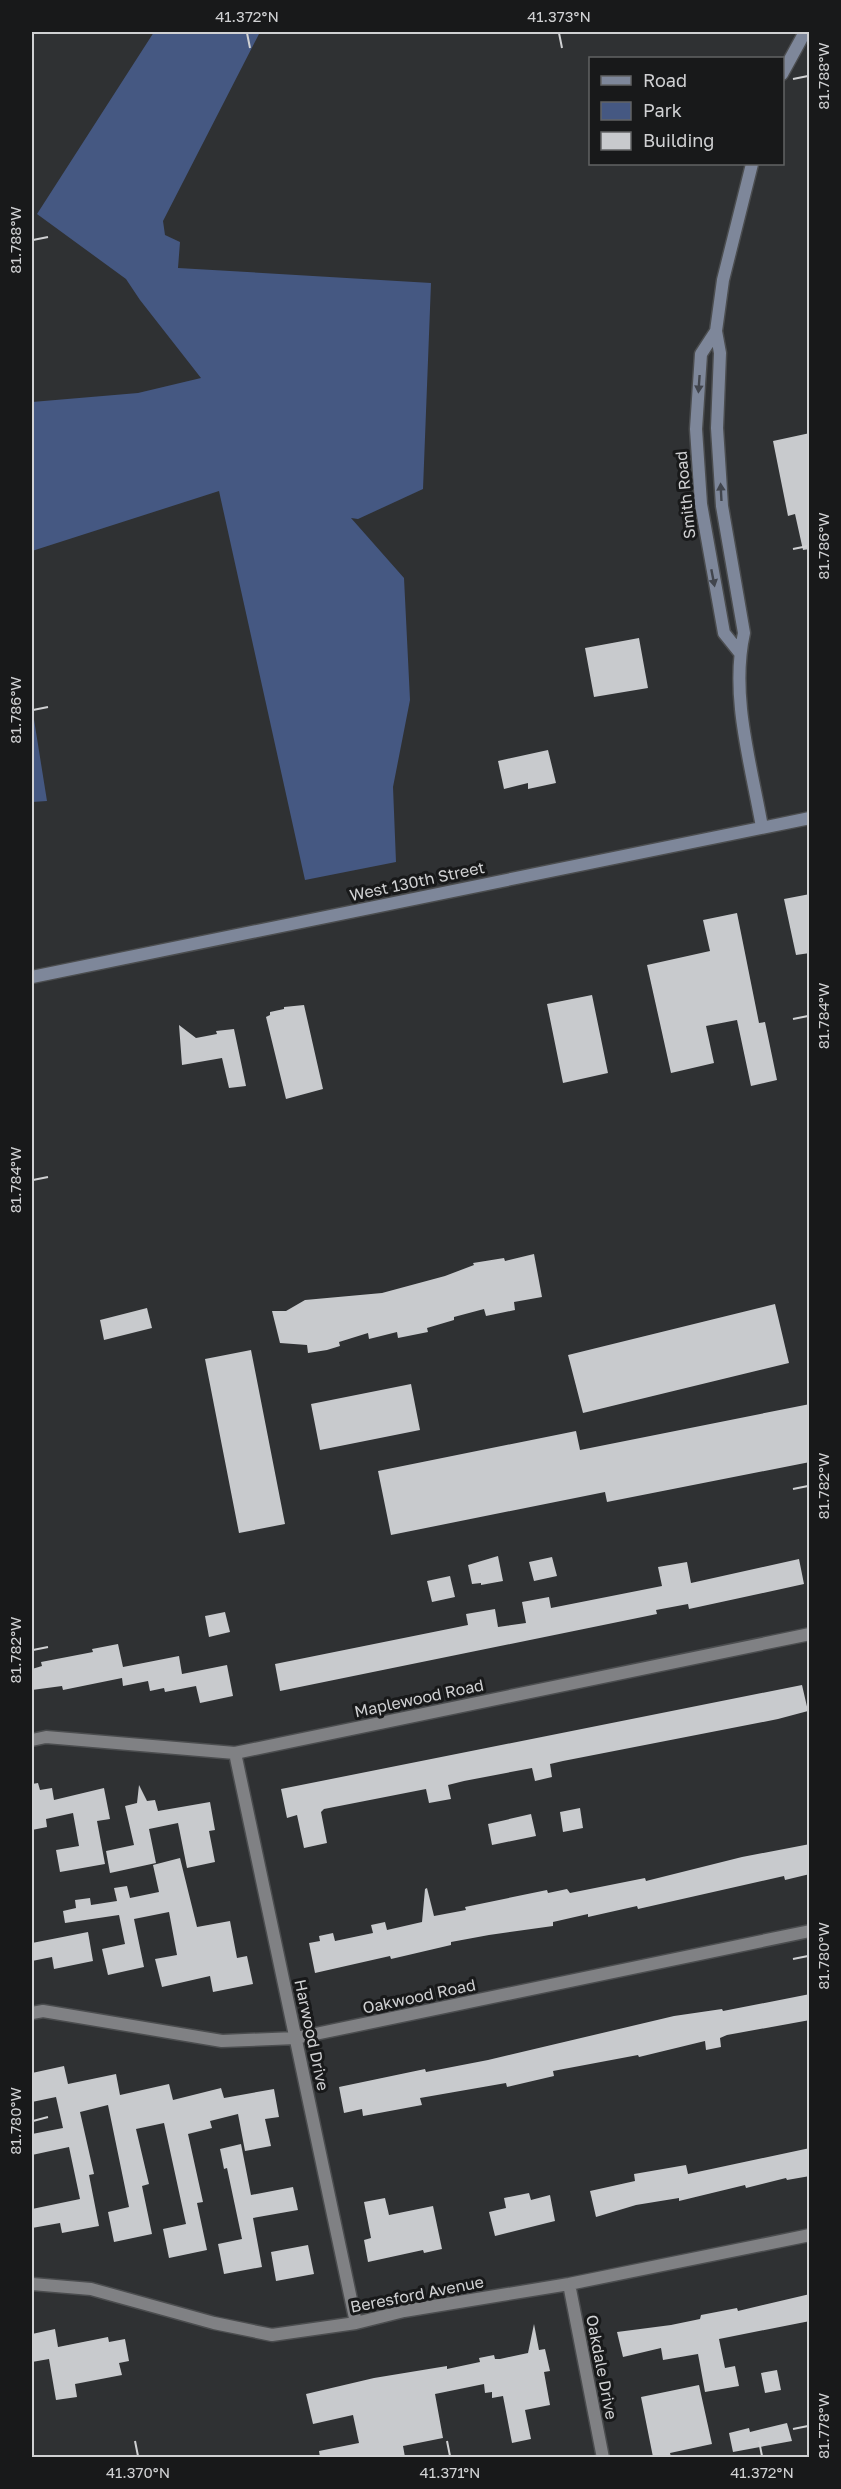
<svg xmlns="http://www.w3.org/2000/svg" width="841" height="2489" font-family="'Golos Text',sans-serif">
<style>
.green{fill:#455882}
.building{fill:#c8cacd}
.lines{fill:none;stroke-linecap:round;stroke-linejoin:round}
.street-casing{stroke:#4b4d4f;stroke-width:15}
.secondary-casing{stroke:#4b4d4f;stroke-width:15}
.street{stroke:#808184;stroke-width:12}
.secondary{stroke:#7e879a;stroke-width:12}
.oneway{fill:#41454d}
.ticks{fill:none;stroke:#d0d1d3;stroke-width:2}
.labels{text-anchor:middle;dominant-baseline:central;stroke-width:6;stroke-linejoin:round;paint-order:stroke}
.street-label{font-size:16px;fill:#d0d1d3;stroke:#18191a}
.neatline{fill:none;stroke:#d0d1d3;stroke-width:2}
.ticks-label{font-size:15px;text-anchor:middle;fill:#d0d1d3}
</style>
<rect width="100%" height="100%" fill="#2f3133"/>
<path class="green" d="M154,32H260L163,221L165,235L180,242L178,268L431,283L423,489L358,519L351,518L404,578L410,700L393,787L396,862L305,880L219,491L32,551V402L138,393L201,378L140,300L126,279L37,214Z
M32,707L47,801L32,802Z"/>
<path class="building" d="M810,433V549L803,550L795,514L788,516L773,441Z
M639,638L648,688L594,697L585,648Z
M548,750L556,783L528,789V783L504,789L498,761Z
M810,894V953L796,955L784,899Z
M737,913L759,1023L765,1022L777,1080L751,1086L737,1020L706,1026L714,1063L671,1073L647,965L710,951L703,920Z
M592,995L608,1073L563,1083L547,1004Z
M304,1005L323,1089L286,1099L266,1017L270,1015V1012L284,1009V1007Z
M179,1025L196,1038L217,1034L216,1031L234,1029L246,1086L229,1088L222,1058L182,1065Z
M534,1254L542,1297L514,1302L515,1310L486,1316L484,1309L454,1317V1320L427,1328L428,1332L398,1338L397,1332L369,1339L368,1333L339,1342L340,1346L327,1350L308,1353L307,1345L280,1343L272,1311H286L305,1300L382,1293L445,1276L474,1265L473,1263L504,1258L505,1261Z
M775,1304L789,1363L583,1413L568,1355Z
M147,1308L152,1328L104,1340L100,1320Z
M251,1350L285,1524L239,1533L205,1359Z
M411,1384L420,1430L320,1450L311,1404Z
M810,1404V1462L607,1502L605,1492L391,1535L378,1471L576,1431L580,1450Z
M498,1556L503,1581L481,1585V1583L472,1584L468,1565Z
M552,1557L557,1576L534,1581L529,1562Z
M799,1559L804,1584L689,1609L688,1604L656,1610L657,1614L280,1691L275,1664L468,1625L466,1614L495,1609L498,1627L526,1623L522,1602L549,1597L551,1608L662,1586L658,1567L687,1562L691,1583Z
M450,1576L455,1597L432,1602L427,1581Z
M225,1612L230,1632L209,1637L205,1616Z
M118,1644L123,1667L179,1656L182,1674L227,1665L233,1696L200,1703L196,1686L165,1692L164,1688L150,1691L148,1681L123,1686L122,1678L63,1690L62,1686L32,1690V1669L42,1666L41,1662L93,1652L92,1649Z
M802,1685L808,1711L778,1719L563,1761L550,1764L552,1777L535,1781L532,1768L464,1781L448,1785L451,1799L429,1803L426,1789L324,1809L321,1812L327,1843L304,1848L297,1815L287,1818L281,1789Z
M38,1783L40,1790L52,1788L54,1800L104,1788L110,1819L97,1821L105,1864L60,1872L56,1850L79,1846L73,1813L46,1819L47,1827L32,1830V1784Z
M139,1785L147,1801L155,1800L158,1811L210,1802L215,1830L209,1831L215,1862L187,1868L178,1823L149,1829L156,1863L110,1873L106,1851L134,1845L125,1806L137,1803Z
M580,1808L583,1828L563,1832L560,1812Z
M531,1814L536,1836L492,1845L488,1824Z
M810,1844V1874L785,1880L784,1876L638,1909L637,1906L588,1917V1914L553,1922V1926L489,1935L451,1942V1945L404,1956L391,1959L390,1956L315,1973L309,1943L320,1941L319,1936L333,1933L335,1941L373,1933L371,1925L385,1922L387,1930L422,1922L425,1889L427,1888L434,1916L466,1910L465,1907L547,1890L548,1893L567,1889L570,1893L645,1878L646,1881L742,1857Z
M180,1858L197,1927L230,1921L237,1958L247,1956L253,1984L213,1992L210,1976L162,1987L155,1959L177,1955L169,1912L134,1919L144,1967L108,1975L102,1949L125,1944L119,1915L65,1923L63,1911L76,1908L75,1900L90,1898L91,1905L117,1901L114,1888L127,1886L130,1898L159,1892L153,1865Z
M88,1932L93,1961L54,1969L52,1957L32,1961V1943Z
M810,1994V2020L727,2035L720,2038L721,2047L706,2050L705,2041L639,2057L638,2055L553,2071L554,2076L507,2087L506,2083L420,2098L422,2105L363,2116L362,2109L344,2113L339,2087L425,2069L426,2072L488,2060L674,2016L722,2009L723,2011Z
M64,2066L68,2084L116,2074L120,2095L169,2084L173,2100L221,2088L224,2098L274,2089L279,2117L265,2119L271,2146L245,2151L238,2114L210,2121L212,2128L188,2134L203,2202L197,2203L207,2250L169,2258L163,2229L186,2224L164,2123L136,2129L149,2184L142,2186L152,2234L114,2242L108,2212L129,2207L108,2105L80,2112L94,2174L89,2175L99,2226L62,2233L60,2223L32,2228V2209L80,2199L69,2147L32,2155V2134L63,2128L56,2097L32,2102V2073Z
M241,2144L251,2195L293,2187L298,2210L253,2218L262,2267L224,2274L218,2244L242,2239L227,2168L224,2169L220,2149Z
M810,2148V2176L787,2180L786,2178L746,2188L745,2185L679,2201V2198L636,2205L596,2217L590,2191L635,2181L634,2174L686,2165L688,2174Z
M529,2193L531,2200L550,2195L555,2221L495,2236L489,2212L506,2208L504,2198Z
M385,2198L389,2215L433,2206L442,2249L424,2253L423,2250L368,2262L364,2240L371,2238L364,2202Z
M308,2245L314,2274L276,2281L271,2252Z
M810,2294V2321L719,2339L725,2368L735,2366L739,2386L705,2392L698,2354L663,2360L661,2348L623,2357L617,2332L671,2325L700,2319L701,2315L737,2308L738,2311Z
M534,2324L539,2350L545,2349L550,2371L544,2372L550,2405L525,2410L531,2439L512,2443L503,2396L492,2398V2392L485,2393L484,2384L435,2394L443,2438L403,2446L405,2457H320L319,2451L359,2443L353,2415L313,2424L306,2394L374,2378L447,2366V2369L480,2362L479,2358L494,2355L495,2359H500L528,2353Z
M55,2329L58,2347L108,2337L109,2342L125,2339L129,2361L119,2363L122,2375L75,2384L77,2397L56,2400L49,2359L32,2362V2334Z
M777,2370L781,2390L765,2393L761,2373Z
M699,2385L712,2444L670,2453L671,2457H653L641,2397Z
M787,2423L792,2441L733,2452L729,2433L749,2428L750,2432Z"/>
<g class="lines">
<g class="street-casing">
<path id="street" d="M32,1740L46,1737L235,1753L810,1634
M235,1753L356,2323
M32,2013L43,2011L222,2041L296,2038L810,1931
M32,2284L91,2289L214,2323L272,2335L356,2323L404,2311L569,2284L810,2235
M569,2284L603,2458"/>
</g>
<g class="secondary-casing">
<path id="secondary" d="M782,74L805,32
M752,164L723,280L716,331L720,353L717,428L722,506L744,633C730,696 751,764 762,827
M716,331L701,354L696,429L701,504L724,633L740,653
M32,977L810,818"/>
</g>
<use href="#street" class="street"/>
<use href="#secondary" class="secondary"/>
</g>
<defs><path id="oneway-solid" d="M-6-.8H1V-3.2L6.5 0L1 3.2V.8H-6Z" transform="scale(1.5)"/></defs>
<g class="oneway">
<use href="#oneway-solid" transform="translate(699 384) rotate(94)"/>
<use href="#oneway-solid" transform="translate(721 492) rotate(-93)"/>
<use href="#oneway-solid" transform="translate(713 578) rotate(79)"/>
</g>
<path class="ticks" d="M247,33L250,48M559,33L562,48M793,79L808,76M33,240L48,237M793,549L808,546M33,710L48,707M793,1019L808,1016M33,1180L48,1177M793,1489L808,1486M33,1650L48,1647M793,1959L808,1956M33,2121L48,2117M793,2429L808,2426M135,2441L138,2456M447,2441L450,2456M759,2441L762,2456"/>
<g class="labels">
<g class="street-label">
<text transform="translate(685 495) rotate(-96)">Smith Road</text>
<text transform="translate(417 881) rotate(-12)">West 130th Street</text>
<text transform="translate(419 1698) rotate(-12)">Maplewood Road</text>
<text transform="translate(419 1996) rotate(-12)">Oakwood Road</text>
<text transform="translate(312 2035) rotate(78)">Harwood Drive</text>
<text transform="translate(417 2294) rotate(-11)">Beresford Avenue</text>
<text transform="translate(602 2367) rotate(79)">Oakdale Drive</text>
</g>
</g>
<rect width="841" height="2489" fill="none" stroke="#18191a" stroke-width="66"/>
<rect x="589" y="57" width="195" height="108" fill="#18191a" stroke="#626364" stroke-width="1.5"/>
<rect x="601" y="76" width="30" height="9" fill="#7e879a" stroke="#626364" stroke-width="1.5"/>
<text x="643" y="87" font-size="18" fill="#d0d1d3">Road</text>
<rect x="601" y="102" width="30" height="18" fill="#455882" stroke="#626364" stroke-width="1.5"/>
<text x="643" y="117" font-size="18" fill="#d0d1d3">Park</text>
<rect x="601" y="132" width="30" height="18" fill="#c8cacd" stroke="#626364" stroke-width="1.5"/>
<text x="643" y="147" font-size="18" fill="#d0d1d3">Building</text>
<rect x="33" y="33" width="775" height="2423" class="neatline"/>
<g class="ticks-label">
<text x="247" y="22">41.372°N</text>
<text x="559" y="22">41.373°N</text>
<text transform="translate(824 76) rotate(-90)" y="5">81.788°W</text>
<text transform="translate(16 240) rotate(-90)" y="5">81.788°W</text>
<text transform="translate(824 546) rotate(-90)" y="5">81.786°W</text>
<text transform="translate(16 710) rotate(-90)" y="5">81.786°W</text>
<text transform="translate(824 1016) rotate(-90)" y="5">81.784°W</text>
<text transform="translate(16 1180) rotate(-90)" y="5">81.784°W</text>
<text transform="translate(824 1486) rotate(-90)" y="5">81.782°W</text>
<text transform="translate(16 1650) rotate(-90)" y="5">81.782°W</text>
<text transform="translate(824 1956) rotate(-90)" y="5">81.780°W</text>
<text transform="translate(16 2121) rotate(-90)" y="5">81.780°W</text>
<text transform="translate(824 2426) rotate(-90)" y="5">81.778°W</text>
<text x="138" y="2478">41.370°N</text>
<text x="450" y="2478">41.371°N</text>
<text x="762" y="2478">41.372°N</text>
</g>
</svg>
